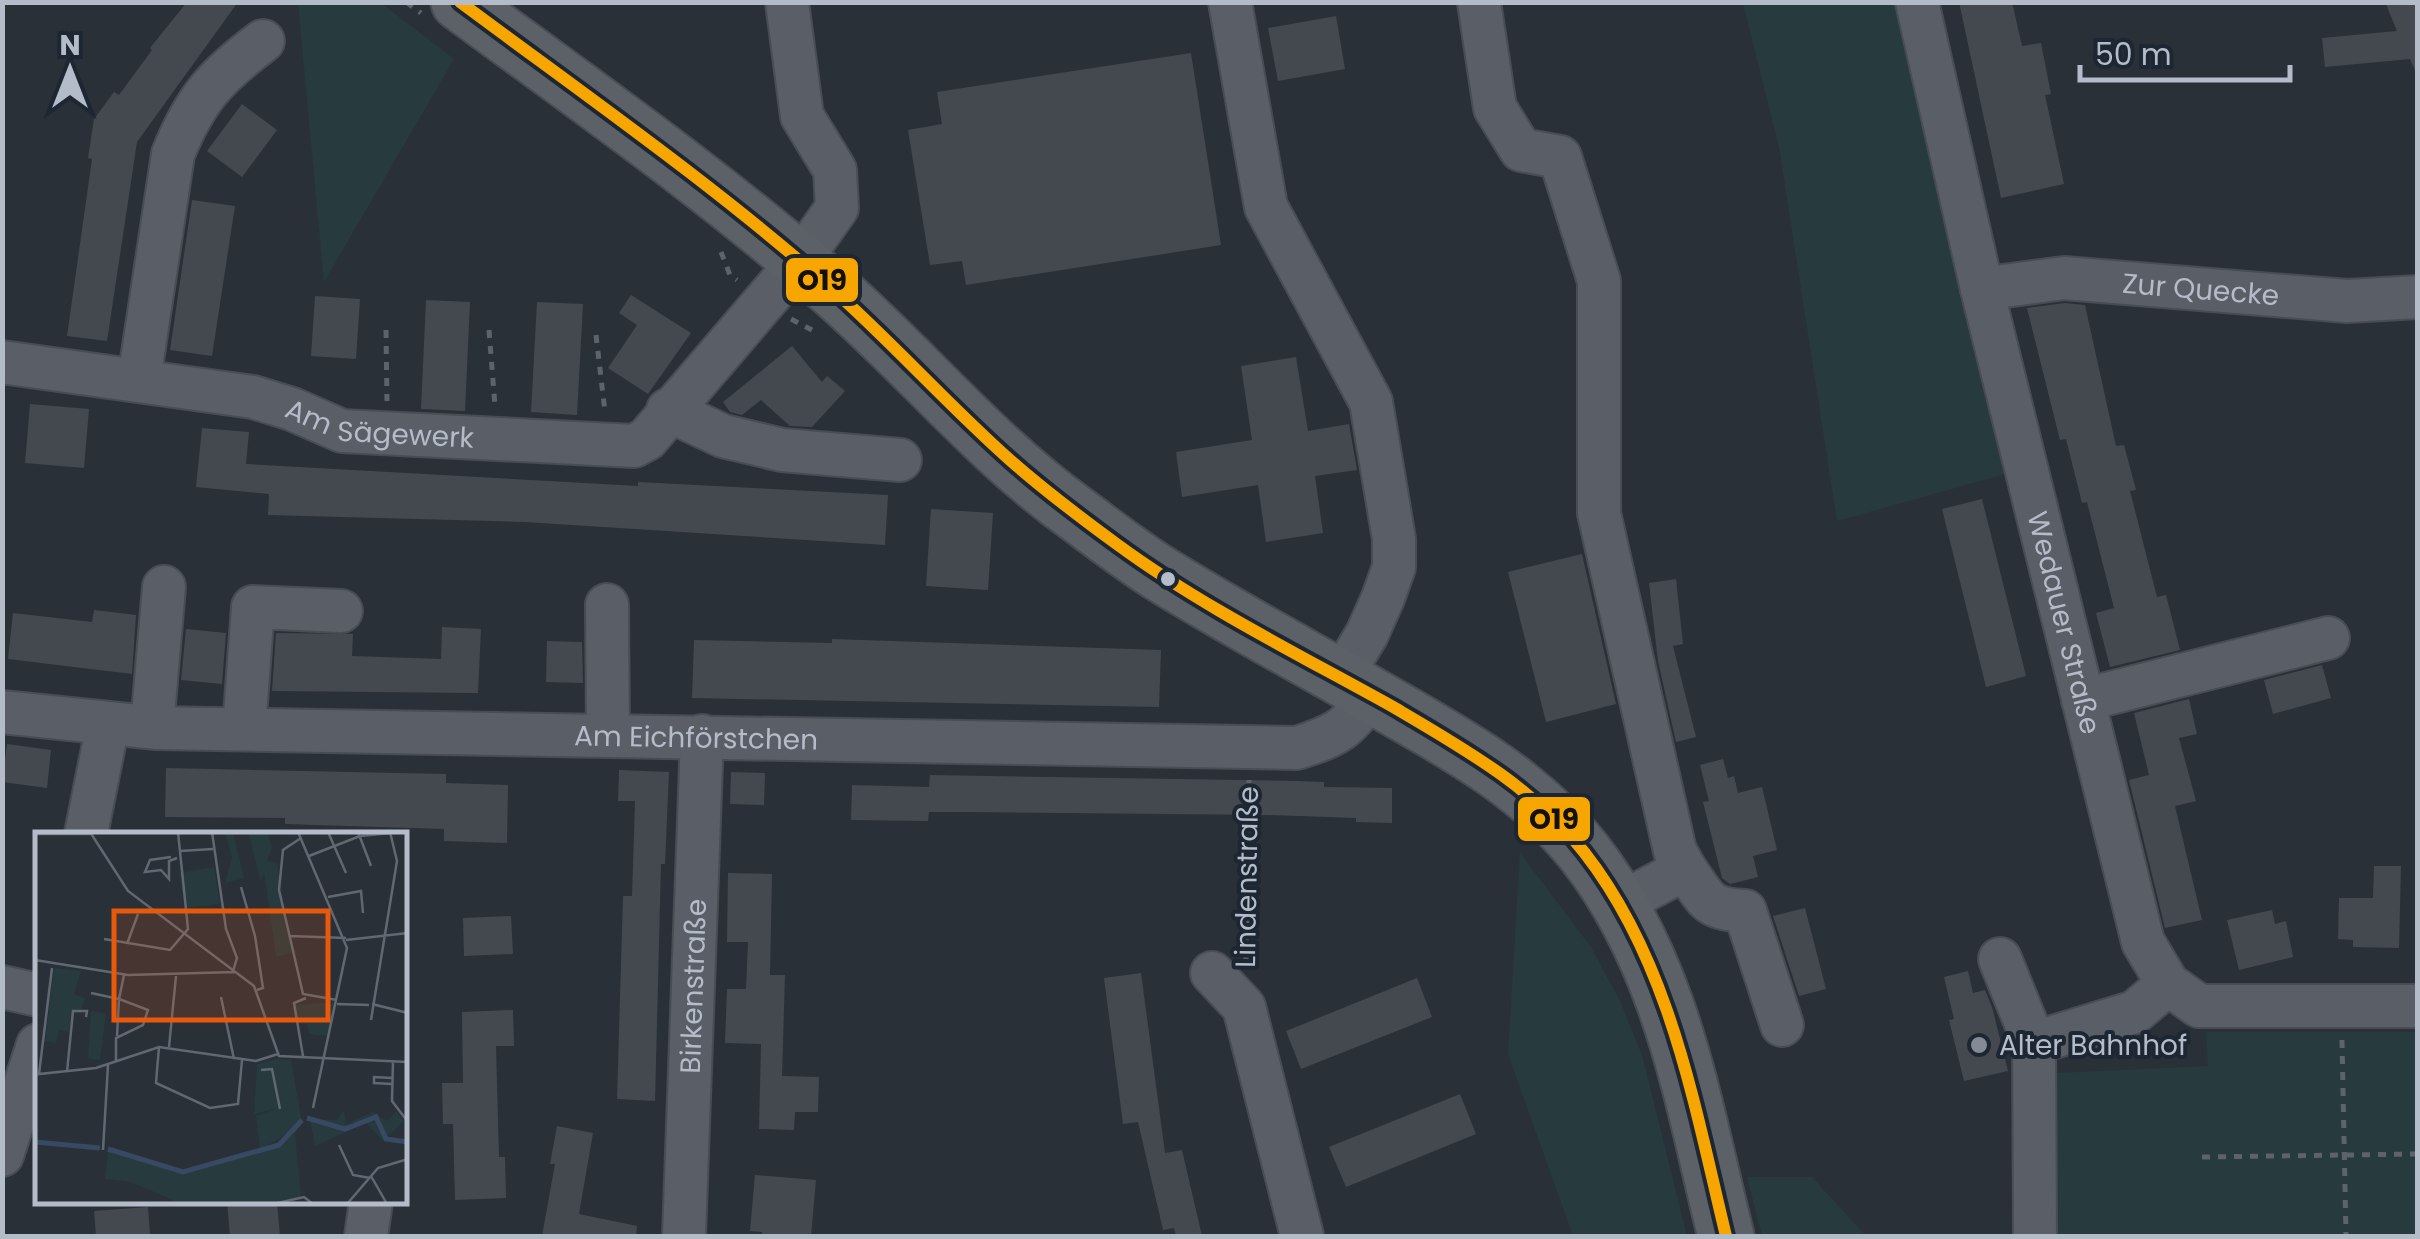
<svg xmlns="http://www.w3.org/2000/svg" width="2420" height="1239" font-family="Poppins,sans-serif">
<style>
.green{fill:#273a3e}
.building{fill:#444950}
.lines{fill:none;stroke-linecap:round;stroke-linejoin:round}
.minor-casing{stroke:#484c53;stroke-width:46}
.major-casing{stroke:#484c55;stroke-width:59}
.path{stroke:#5d636a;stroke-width:5;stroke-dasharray:8 8;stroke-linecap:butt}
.minor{stroke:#5a5e66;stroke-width:42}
.major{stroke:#5c6168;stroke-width:55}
.bus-1-casing{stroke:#1d2633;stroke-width:20}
.bus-1{stroke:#f7a600;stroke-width:12}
.bus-dot{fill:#b4bcc9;stroke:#1d2633;stroke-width:4}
.poi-dot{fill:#848b96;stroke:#1d2633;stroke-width:4}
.labels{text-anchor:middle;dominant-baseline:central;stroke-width:8;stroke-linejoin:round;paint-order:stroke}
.street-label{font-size:28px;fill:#b4bcc9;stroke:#1d2633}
.poi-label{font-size:28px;fill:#b4bcc9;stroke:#1d2633;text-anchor:start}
.inset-river{fill:none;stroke:#384963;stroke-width:5}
.inset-road{fill:none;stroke:#616872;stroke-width:2.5}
.view{fill:#e8590c;fill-opacity:0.15;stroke:#e8590c;stroke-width:5}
.inset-edge{fill:none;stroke:#b4bcc9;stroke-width:5}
.line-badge{stroke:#1d2633;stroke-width:4}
.pale-badge-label{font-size:28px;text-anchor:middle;font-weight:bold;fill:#111}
</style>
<rect width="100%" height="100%" fill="#2a3038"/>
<path class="green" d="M298,3H381L454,59L324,282Z
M1743,3H1894L2009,473L1837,521L1779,147Z
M1520,853L1591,947L1620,1001L1642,1055L1687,1236H1573L1508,1054Z
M2206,1032H2417V1236H2055L2056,1073L2208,1066Z
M1747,1177H1812L1866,1236H1762Z"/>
<path class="building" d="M187,2H238L137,142L107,341L67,336L92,159L88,158L94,119L114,92L119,95L152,50L150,48Z
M1959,2H2012L2022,46L2041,43L2051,94L2045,95L2064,184L2001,198Z
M2385,2H2418V77L2410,59L2325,67L2322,38L2397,31Z
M1336,16L1345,69L1278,81L1268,28Z
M1191,53L1221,245L966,285L962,261L930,265L908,130L942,124L937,92Z
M242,104L277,130L242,177L207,151Z
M192,200L235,206L212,356L170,350Z
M631,295L691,333L648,394L608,368L637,325L619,313Z
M315,296L360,299L356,359L311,356Z
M426,300L470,302L465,411L421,409Z
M537,302L583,304L577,415L531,412Z
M2065,303L2085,305L2116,446L2124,445L2136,490L2130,491L2157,597L2166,595L2180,650L2110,667L2096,613L2114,608L2087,502L2082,503L2066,439L2060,440L2027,308Z
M792,346L822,382L827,376L845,391L812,427L790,426L761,400L742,415L730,412L723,402Z
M1296,357L1308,431L1349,424L1357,470L1315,476L1323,533L1266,542L1258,485L1182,497L1176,452L1252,440L1241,366Z
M30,404L89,409L84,468L25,463Z
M202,428L249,432L246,464L638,486V482L888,495L885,545L525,522L268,515L269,494L196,487Z
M1982,499L2026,676L1986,687L1942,509Z
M931,509L993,513L988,590L926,586Z
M1582,554L1616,704L1546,722L1508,572Z
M1676,579L1683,644L1673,646L1696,737L1676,742L1658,661L1649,583Z
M94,610L136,615L132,674L8,659L13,613L92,622Z
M442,627L481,629L478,693L272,691L276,633L353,634L352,656L441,659Z
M186,629L226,633L222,684L181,680Z
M832,639L1161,650L1159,707L692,698L694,640L832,643Z
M547,641L582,642L583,683L546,682Z
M2322,665L2331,698L2273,714L2264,680Z
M2189,699L2197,734L2179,738L2196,801L2175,806L2202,920L2165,928L2129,780L2149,775L2134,713Z
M7,744L51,750L47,788L2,782Z
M1723,759L1728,778L1734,776L1738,793L1762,787L1777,850L1753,856L1758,877L1730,884L1722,878L1703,802L1709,801L1700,765Z
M166,768L446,774V783L508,785L507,843L444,841V829L285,824V818L165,817Z
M619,770L669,772L665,864H661L655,1101L617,1099L623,896H632L635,801H618Z
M731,772L765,773L764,805L730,804Z
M930,775L1296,781L1324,782V787L1392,788V823L1356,822V818L1268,815L970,812H929L928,821L851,820L852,785L929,787Z
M2374,866H2401L2399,948L2353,947V940L2338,939L2339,898H2373Z
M728,873L772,874L770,975H785L782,1076L819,1077L818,1112H795L794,1130L759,1129L761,1044L725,1043L727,989H746L748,942H727Z
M1805,908L1826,989L1799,996L1773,916Z
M2272,910L2275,924L2286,921L2293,957L2239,970L2227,920Z
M511,916L513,954L464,956L463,918Z
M1968,971L1973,993L1985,990L1992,1007L2008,1071L1964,1081L1949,1020L1954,1019L1944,977Z
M1141,973L1165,1153L1182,1150L1202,1236H1176L1174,1228L1163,1230L1138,1122L1123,1124L1104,978Z
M1417,978L1432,1017L1301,1069L1286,1031Z
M513,1010L514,1046H496L499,1157H505L506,1198L455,1200L453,1124H443L442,1083H463L462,1012Z
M1460,1094L1476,1134L1346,1187L1329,1147Z
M557,1126L593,1133L579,1214L637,1226L636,1236H542L555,1164H550Z
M755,1175L816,1180L811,1236H762V1232L750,1231Z
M227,1202H277L280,1236H230Z
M148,1207L150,1236H96L94,1211Z"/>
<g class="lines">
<g class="minor-casing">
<g id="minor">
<path d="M1230,2L1266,207L1371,402L1394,539V567L1383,598L1367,634L1341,677"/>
<path d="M1479,2L1495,108L1521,150L1560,157L1599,281V513L1675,851L1685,869L1621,903"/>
<path id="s1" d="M1917,2L1982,289L2143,942L2168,984L2199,1006H2418"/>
<path id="s2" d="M1982,289L2064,278L2347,301L2418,297"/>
<path id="s3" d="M2,362L253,397L292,409L342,431L634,446L647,439L800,260L837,208L835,170L802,116L787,2"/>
<path d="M139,380L173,154C195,99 216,76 263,41"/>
<path d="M668,410L723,436L782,450L900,460"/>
<path d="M607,605L608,734"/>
<path d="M2083,700L2328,638"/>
<path id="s4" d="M2,712L157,728L1297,748C1337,735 1347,730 1371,695"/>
<path d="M152,727L164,587"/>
<path d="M244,729L253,607L341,611"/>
<path d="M86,834L108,724"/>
<path d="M1685,869C1707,900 1706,909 1745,911L1782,1025"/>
<path d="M2000,959L2034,1043"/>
<path d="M1212,973L1244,1007L1302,1236"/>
<path d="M2,987L38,995"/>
<path d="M2,1155L38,1045"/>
<path d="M366,1236L371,1202"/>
<path id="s5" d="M684,1236L702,736"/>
<path d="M2035,1236L2034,1043L2135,1012L2168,984"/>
</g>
</g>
<g class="major-casing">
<path id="major" d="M459,2C585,95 714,185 831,288C914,360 985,448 1074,512C1104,534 1133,557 1164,576C1232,618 1303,656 1371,695C1449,740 1527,780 1584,852C1673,966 1692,1100 1726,1236"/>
</g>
<path class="path" d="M406,2L421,13
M721,252L730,275L737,280
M791,319L812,330
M386,330L387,401
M489,330L495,406
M596,335L605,412
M1246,959L1249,780
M2342,1040L2346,1236
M2202,1157L2418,1154"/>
<use href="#minor" class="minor"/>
<use href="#major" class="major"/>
<g class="bus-1-casing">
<path id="bus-1" d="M460,2C585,95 714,185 831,288C893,343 948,405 1010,460C1044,490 1081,518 1118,545C1204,608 1302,656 1395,708C1463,748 1534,788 1584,852C1670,962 1694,1104 1726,1236"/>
</g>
<use href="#bus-1" class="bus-1"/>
</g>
<circle class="bus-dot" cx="1168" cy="579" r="9"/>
<circle class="poi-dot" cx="1979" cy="1045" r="10"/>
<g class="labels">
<g class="street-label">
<text stroke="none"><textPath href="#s2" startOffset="220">Zur Quecke</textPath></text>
<text stroke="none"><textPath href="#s3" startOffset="385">Am Sägewerk</textPath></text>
<text stroke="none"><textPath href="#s1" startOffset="638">Wedauer Straße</textPath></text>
<text stroke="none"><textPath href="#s4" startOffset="695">Am Eichförstchen</textPath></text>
<text transform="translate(1247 877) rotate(-89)">Lindenstraße</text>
<text stroke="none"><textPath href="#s5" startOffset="250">Birkenstraße</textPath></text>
</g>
<g class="poi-label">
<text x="1999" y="1045">Alter Bahnhof</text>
</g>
</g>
<g transform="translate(35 832)">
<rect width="372" height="372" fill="#2a3038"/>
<path d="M190,0H198L209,46L190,51L197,25ZM232,1L237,16L228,37L232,28L242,32L257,121L241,125L229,40L226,50L214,2ZM179,35L185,72L150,76L145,41ZM19,136L46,139L39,162L50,166L46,178H37L34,200L24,198L21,211L10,209ZM299,170L294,204L274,202L272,192H261V173ZM56,179L71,181L65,228L53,226ZM242,227L256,228L267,291L260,302L266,365L234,372H147L96,350L70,347L73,319L148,341L247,314L258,298L225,318L221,284L247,275L219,282L222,232ZM309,278L311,292L338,280L352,289L361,279L369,289L348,309L331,291L280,314L275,288H302Z" fill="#273a3e"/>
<path class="inset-river" d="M272,286L310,297L341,285L351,307L373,310M0,310L65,316M73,317L148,340L244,313L267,288"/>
<path class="inset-road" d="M55,0L93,59L219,154L244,224L373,230M177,0L191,97L202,126L198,139M263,0L312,116L278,276M293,0L311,41M323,0L336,34M0,2H56M266,6L248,18L244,58L268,162L302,168M145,19L178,17M274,24L325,4L356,1M136,25L115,28L110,40L126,38L134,47V29L142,26M206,55L220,104L228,156L222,158M293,65L326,59L328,81M254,104L311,106M69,107L135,118L153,97L143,0M311,108L373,101M92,112L103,82M0,128L93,143L200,140M17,136L4,242L61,236L124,215L221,229L243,222M56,161L84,167L82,204M186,165L199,227M302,172L334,173M337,172L373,181M336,188L362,29L355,0M124,215L121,251L175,276L203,272L207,228M134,215L141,144M268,224L259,171L271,166M358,229L357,269L373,290M81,230V206L108,193L113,178L84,167L89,143M226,238L237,237L245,277M32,240L38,179H52L51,185M357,252L339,251V245L357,246M304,313L318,343L335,346M68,318L73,233M336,344L352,372M57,372H106M238,372L269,365L278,372M312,372L343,336L373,327"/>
<path class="view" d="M79,79H293V188H79Z"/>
<rect width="372" height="372" class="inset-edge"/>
</g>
<g class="line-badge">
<rect x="784" y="256" width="76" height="48" rx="10" fill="#f7a600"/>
<rect x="1516" y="795" width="76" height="48" rx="10" fill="#f7a600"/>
</g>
<g class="pale-badge-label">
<text x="822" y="290">O19</text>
<text x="1554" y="829">O19</text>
</g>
<rect width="2420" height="1239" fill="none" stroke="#b4bcc9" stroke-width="10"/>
<g transform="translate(70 70)" stroke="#1d2633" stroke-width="8" paint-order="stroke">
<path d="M0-8L18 38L0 25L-18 38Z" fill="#b4bcc9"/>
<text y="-15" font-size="28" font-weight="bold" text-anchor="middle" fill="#b4bcc9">N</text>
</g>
<path d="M2080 65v15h210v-15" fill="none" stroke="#b4bcc9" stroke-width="5"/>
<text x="2095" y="65" font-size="30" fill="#b4bcc9" stroke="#1d2633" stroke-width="8" paint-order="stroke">50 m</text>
</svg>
